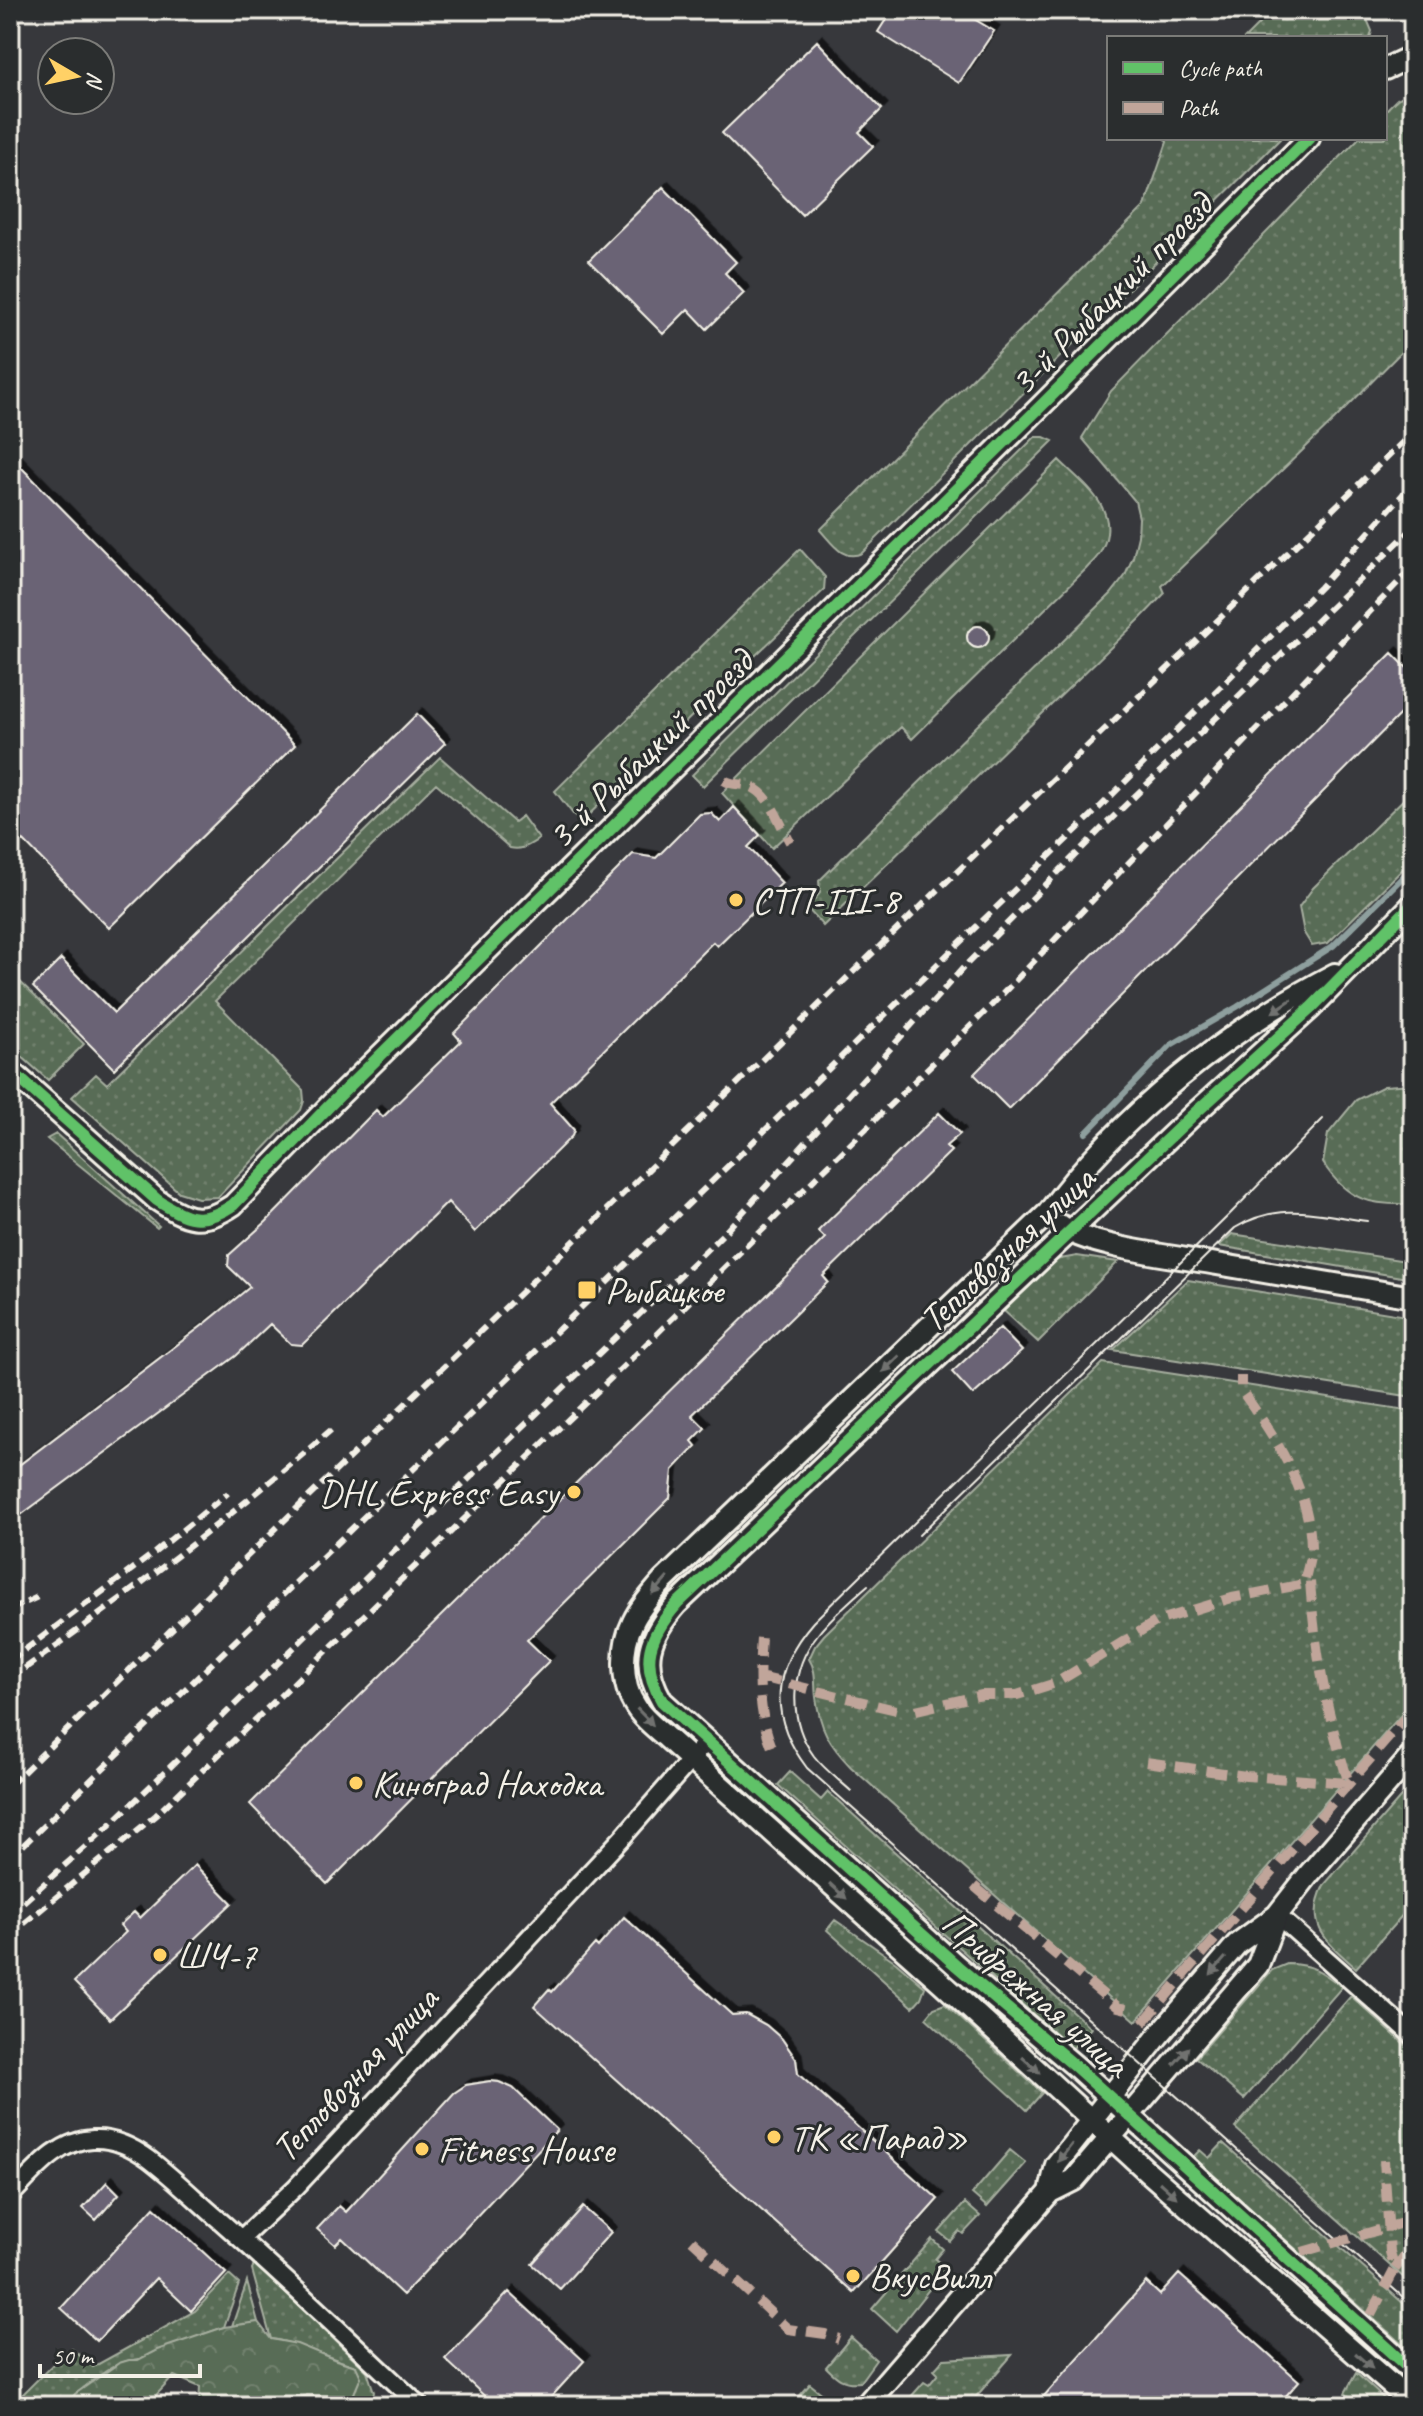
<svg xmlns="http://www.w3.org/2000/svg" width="1423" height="2416" font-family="Caveat,sans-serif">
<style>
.green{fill:url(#green-dots);stroke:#a6ae9f;stroke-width:2}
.forest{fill:url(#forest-crowns);stroke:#a6ae9f;stroke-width:2}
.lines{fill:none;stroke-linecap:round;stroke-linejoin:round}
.stream{stroke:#8e9f9e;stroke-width:6}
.building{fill:#6b6474;stroke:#f4f1e8;stroke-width:2;filter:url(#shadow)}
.minor-casing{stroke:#f4f1e8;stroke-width:22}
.tertiary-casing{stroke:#f4f1e8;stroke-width:26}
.minor{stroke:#2a2d2e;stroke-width:16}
.tertiary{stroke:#2a2d2e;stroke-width:20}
.tram{stroke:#f4f1e8;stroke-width:2}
.rail{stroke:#f4f1e8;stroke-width:6;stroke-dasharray:12 6;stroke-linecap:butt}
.quiet{stroke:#c0a59a;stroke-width:10;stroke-dasharray:20 10;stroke-linecap:butt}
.cycleway-casing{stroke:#2a2d2e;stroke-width:17}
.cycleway{stroke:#61c268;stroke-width:12}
.oneway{fill:#71726f}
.poi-dot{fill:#ffd166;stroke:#2a2d2e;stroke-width:3}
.labels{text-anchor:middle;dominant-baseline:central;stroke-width:6;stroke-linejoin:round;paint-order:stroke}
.street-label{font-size:38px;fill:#f4f1e8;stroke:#2a2d2e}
.poi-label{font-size:38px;fill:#f4f1e8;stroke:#2a2d2e;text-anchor:start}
</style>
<defs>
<pattern id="green-dots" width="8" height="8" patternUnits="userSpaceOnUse" patternTransform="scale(2)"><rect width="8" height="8" fill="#596c56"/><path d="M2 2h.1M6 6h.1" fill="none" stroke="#71816e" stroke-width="1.8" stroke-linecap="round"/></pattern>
<pattern id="forest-crowns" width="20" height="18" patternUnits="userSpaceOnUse" patternTransform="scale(2)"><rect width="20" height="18" fill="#596c56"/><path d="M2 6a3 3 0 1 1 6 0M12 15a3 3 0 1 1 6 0" fill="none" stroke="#71816e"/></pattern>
<filter id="shadow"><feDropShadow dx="5.5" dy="-5.5" stdDeviation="0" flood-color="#0009"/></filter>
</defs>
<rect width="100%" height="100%" fill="#37383c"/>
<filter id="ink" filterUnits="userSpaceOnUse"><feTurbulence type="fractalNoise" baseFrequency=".0125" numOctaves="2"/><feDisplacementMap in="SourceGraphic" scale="16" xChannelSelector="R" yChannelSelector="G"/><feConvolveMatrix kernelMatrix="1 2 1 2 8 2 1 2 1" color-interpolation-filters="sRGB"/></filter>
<g filter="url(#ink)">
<path class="green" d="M1273,10H1363L1372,31L1370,38H1245Z
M1413,91V340L1334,420L1162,586L1165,593L1139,620L823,926L807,908L820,893L819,881L1111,594L1125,576L1133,557L1138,536L1139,518L1135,501L1082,438L1111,391L1359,138H1385V111L1397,99Z
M1164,138H1281L862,553C843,562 832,543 820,530L1145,206L1167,142Z
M1035,437H1044L1053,441L703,786L692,775Z
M1059,460C1083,484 1122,510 1102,549C1099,557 1091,563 1086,569L912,739L901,727L772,848L722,793Z
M800,549L825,577L824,590L580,823L555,791Z
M440,757L514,822L522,816L539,839C529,845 522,851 510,848L436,783L215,1001L303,1090L304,1101L301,1110L218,1197L198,1198L179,1192L72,1097L96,1074L107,1084Z
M1413,790V859L1328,943L1312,946L1304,933L1299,907L1313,888Z
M10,972L84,1044L48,1080L10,1046Z
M1413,1084V1204C1370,1206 1347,1200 1323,1163L1328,1134L1356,1100L1384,1086Z
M56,1134L159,1226L157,1228L47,1139Z
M1232,1234L1413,1262V1279L1219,1246Z
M1077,1256L1118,1262L1038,1342L1004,1311L1055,1260Z
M1188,1280L1413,1317V1397L1113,1350Z
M1103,1363L1413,1411V1701L1136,2021L851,1767C829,1744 820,1729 816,1697C814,1683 817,1671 809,1659L815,1646L824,1635Z
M790,1772L821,1800L828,1792L1091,2028L1072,2049L778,1785Z
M1413,1783V1903L1356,1968C1327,1942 1304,1926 1324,1885Z
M835,1920L896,1962L925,1987L921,1998L913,2007L827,1930Z
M1287,1964C1312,1964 1323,1972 1342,1987L1244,2099L1196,2058L1272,1970Z
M1351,1996L1413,2052V2286L1235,2128Z
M945,2004L1042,2093L1027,2110L926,2018L934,2008Z
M1223,2143L1413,2312V2354L1193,2157L1200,2150L1209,2158Z
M1010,2150L1026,2163L987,2207L972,2194Z
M965,2203L980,2216L963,2234L959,2231L950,2241L939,2232Z
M932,2239L943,2249L935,2259L946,2268L896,2331L872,2309Z
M254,2263L367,2371L374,2392L370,2406H282L307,2395L342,2397L356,2366C327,2358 300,2343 271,2339L252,2270Z
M229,2275L239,2284L224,2327C196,2337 169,2347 142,2358C136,2361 130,2359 124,2362C106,2368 78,2391 66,2406H11L66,2351L72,2349L93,2367L195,2311Z
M247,2282L258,2322L232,2326Z
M851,2337L876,2360L860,2382C843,2384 837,2378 826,2367Z
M1012,2355L968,2406H917L909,2399L924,2382L929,2385L938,2374L934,2370L944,2359Z
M1356,2373L1392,2406H1360L1345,2393Z
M810,2384L825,2396L831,2406H791Z"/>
<path class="forest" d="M258,2322L271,2339L297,2344L336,2360L356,2366L361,2377L353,2396L307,2395L282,2406H199L200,2387L174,2376L146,2406H66L75,2394L119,2363L129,2360H138L157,2350L224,2327Z"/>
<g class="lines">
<path class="stream" d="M1086,1133L1171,1045L1237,1007L1333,946L1413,867"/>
</g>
<path class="building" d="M892,10H959L994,31L959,83L878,32Z
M817,41L882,109L859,132L873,146L802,215L722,133Z
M663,187L736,262L725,273L744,293L707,329L688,309L663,334L589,260Z
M10,456L295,745L109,928L10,827Z
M967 637a11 11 0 1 1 22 0a11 11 0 1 1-22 0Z
M1392,653L1413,674V701L1009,1109L974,1074Z
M417,714L445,743L114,1069L33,987L61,959L114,1013Z
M734,807L760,835L748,847L782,883L717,946L713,942L550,1103L574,1130L572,1136L475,1232L448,1202L302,1345L291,1344L270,1324L236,1356L10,1523V1472L207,1322L250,1287L228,1266L229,1255L266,1222L376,1110L383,1117L461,1041L454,1033L633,854L656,858L700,814L711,813L720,822Z
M939,1113L960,1134L946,1146L951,1151L823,1276L828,1282L692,1415L705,1428L692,1441L696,1446L673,1470L670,1498L527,1640L549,1661L327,1884L250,1804L825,1238L818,1231Z
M1000,1328L1022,1351L973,1395L952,1372Z
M195,1865L232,1903L110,2019L74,1982L126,1932L120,1925L134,1912L140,1918Z
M624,1917L732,2015L746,2014L766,2025L782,2039L796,2059L798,2074L938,2199L854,2293L534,2006L549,1989L552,1992L595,1944L598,1947Z
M490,2081L499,2082L513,2088L557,2130L403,2295L342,2238L335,2245L317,2229L339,2206L346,2212L454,2093L466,2085Z
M107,2182L119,2194L96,2220L83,2208Z
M154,2207L226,2273L191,2311L156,2278L97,2341L61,2308Z
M583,2207L611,2232L560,2289L532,2264Z
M1179,2274L1299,2381L1277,2406H1035L1146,2282L1160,2295Z
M509,2292L584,2361L543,2406H495L445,2359Z"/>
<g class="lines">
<g class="minor-casing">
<path id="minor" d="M1277,1915L1413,2036
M10,2196C33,2173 58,2140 93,2139C114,2138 133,2147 149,2159C170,2175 190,2194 209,2211C282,2274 350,2341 420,2406
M241,2239L296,2187L622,1838L707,1741"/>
</g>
<g class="tertiary-casing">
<path id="tertiary" d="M1385,69L1406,59L1413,58
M1413,904L1312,1007L1194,1114L677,1604C649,1636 639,1662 662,1701L957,1966L1075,2066L1413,2372
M1335,974C1229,1029 1119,1116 1048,1213L663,1581C652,1594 640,1607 633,1622C621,1646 620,1684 636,1707C643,1719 657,1729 667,1738L942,1983L1147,2171L1413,2404
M10,1070L157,1200C186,1219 202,1226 233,1205L335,1100L1040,407L1309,138
M1062,1226C1082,1246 1185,1258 1217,1264C1282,1275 1348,1286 1413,1297
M1050,2192L1056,2165L1158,2036L1237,1944L1277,1915L1309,1874L1413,1754
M865,2406L1050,2192L1074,2180L1258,1965L1277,1915"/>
</g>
<use href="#minor" class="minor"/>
<use href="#tertiary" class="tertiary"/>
<path class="tram" d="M1323,1119L1229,1215L813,1622C771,1670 768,1717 807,1768L1413,2306
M919,1535L1235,1228C1279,1201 1318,1214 1367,1221
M851,1791C839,1780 824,1769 814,1756C787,1719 790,1669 818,1634C832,1616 851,1600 868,1585"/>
<path class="rail" d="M10,1610L42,1595
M10,1661L154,1553L228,1493
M10,1679C121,1600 229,1519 331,1430
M10,1785L1413,432
M10,1858L1089,818L1320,587L1413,483
M10,1914L111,1824L725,1232L963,968L1107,823L1413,528
M10,1935L156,1815L632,1358L990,1007L1413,567"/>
<path class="quiet" d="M724,780C733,786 739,783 749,786C770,792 780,825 790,842
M761,1638C758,1677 758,1716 774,1752
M760,1677L896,1710
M916,1710L982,1695H1017L1056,1683L1157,1621L1232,1598L1304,1584C1306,1572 1311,1559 1311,1547C1310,1489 1274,1435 1241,1390V1376
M1146,1762L1246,1776L1349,1783C1327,1717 1315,1651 1310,1581
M974,1886L1118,2007L1126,2009
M1143,2023L1413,1709
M692,2240L788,2329L825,2334L839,2339
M1302,2252L1413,2220
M1395,2269L1413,2244
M1371,2315L1395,2269L1390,2252L1384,2160"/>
<g class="cycleway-casing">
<path id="cycleway" d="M1413,904L1312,1007L1194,1114L677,1604C649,1636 639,1662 662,1701L957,1966L1075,2066L1413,2372
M10,1070L157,1200C186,1219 202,1226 233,1205L335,1100L1040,407L1309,138"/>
</g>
<use href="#cycleway" class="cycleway"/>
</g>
<defs><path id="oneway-solid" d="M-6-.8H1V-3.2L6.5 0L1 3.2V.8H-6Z" transform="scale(2)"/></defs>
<g class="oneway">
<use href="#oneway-solid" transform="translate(1282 1006) rotate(146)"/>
<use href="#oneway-solid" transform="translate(891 1364) rotate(136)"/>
<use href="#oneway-solid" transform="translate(660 1586) rotate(132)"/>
<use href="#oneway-solid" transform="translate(645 1717) rotate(46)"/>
<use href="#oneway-solid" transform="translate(838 1891) rotate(42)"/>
<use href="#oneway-solid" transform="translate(1218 1966) rotate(131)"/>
<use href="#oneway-solid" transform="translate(1181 2056) rotate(-49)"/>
<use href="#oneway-solid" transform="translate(1031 2065) rotate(42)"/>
<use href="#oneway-solid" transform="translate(1065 2153) rotate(128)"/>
<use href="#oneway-solid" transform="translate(1168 2190) rotate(42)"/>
<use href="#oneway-solid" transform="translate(1364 2361) rotate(42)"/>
</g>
</g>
<g class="poi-dot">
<circle cx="736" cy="900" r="8"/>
<rect x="577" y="1280" width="20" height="20" rx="4"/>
<circle cx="574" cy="1492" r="8"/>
<circle cx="356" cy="1783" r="8"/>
<circle cx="160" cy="1955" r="8"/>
<circle cx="774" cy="2137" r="8"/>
<circle cx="422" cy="2149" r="8"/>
<circle cx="853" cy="2276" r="8"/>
</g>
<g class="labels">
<g class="street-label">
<text transform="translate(1111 294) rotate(-45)">3-й Рыбацкий проезд</text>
<text transform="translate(650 749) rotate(-44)">3-й Рыбацкий проезд</text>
<text transform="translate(1007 1249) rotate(-43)">Тепловозная улица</text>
<text transform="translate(1036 1993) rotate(41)">Прибрежная улица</text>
<text transform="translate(355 2074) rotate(-47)">Тепловозная улица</text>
</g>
<g class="poi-label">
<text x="752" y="900">СТП-III-8</text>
<text x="605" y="1290">Рыбацкое</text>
<text x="558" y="1492" text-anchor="end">DHL Express Easy</text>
<text x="372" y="1783">Киноград Находка</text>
<text x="176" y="1955">ШЧ-7</text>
<text x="790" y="2137">ТК «Парад»</text>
<text x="438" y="2149">Fitness House</text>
<text x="869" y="2276">ВкусВилл</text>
</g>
</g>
<rect width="1423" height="2416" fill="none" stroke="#2a2d2e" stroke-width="40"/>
<rect x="20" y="20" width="1383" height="2376" fill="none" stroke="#f4f1e8" stroke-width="3" filter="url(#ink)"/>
<rect x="1107" y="36" width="280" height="104" fill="#2a2d2e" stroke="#7b7b78" stroke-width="2"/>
<rect x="1123" y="62" width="40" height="12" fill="#61c268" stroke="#7b7b78" stroke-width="2"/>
<text x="1179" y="76" font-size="24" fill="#f4f1e8">Cycle path</text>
<rect x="1123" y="102" width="40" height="12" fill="#c0a59a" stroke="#7b7b78" stroke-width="2"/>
<text x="1179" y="116" font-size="24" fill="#f4f1e8">Path</text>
<g transform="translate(76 76) rotate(99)"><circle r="38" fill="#2a2d2e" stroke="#7b7b78" stroke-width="2"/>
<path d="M0-6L14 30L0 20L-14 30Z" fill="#ffd166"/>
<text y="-12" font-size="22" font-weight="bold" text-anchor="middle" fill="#f4f1e8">N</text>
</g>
<path d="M40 2364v12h160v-12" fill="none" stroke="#f4f1e8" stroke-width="4"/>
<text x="52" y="2364" font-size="24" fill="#f4f1e8" stroke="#2a2d2e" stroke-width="6" paint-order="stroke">50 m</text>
</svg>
